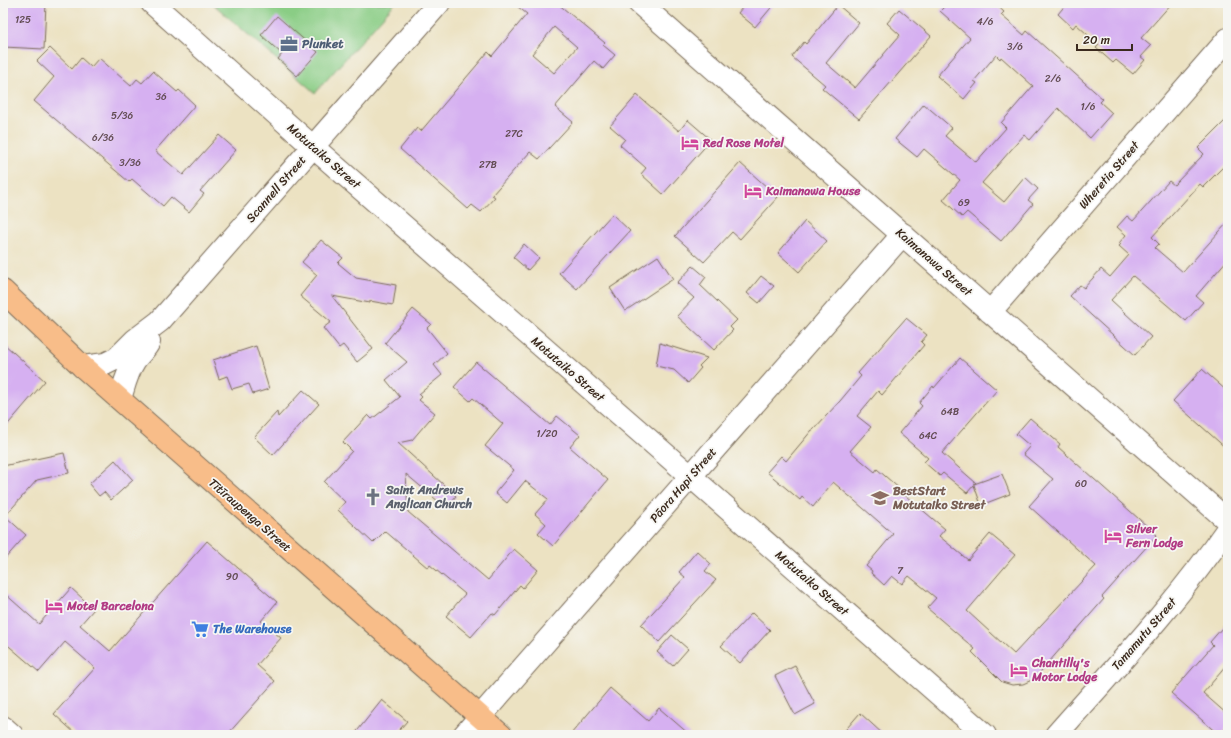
<svg xmlns="http://www.w3.org/2000/svg" width="1231" height="738" font-family="Sriracha,sans-serif">
<style>
.green{fill:#8acd85;stroke:#627c52}
.building{fill:#d6b0f1;fill-rule:evenodd}
.lines{fill:none;stroke-linecap:round;stroke-linejoin:round}
.minor-casing{stroke:#796a57;stroke-width:24}
.major-casing{stroke:#796a57;stroke-width:24}
.minor{stroke:#fff;stroke-width:22}
.major{stroke:#f8bd89;stroke-width:22}
.labels{text-anchor:middle;dominant-baseline:central;stroke-width:3.5;stroke-linejoin:round;paint-order:stroke}
.number-label{font-size:10px;fill:#624c53}
.service-label{font-size:12px;font-weight:bold;fill:#4e5e75;stroke:#f6f6f2;text-anchor:start}
.hotel-label{font-size:12px;font-weight:bold;fill:#b23c85;stroke:#f6f6f2;text-anchor:start}
.street-label{font-size:12px;fill:#3b2a1e;stroke:#f6f6f2}
.worship-label{font-size:12px;font-weight:bold;fill:#5b616d;stroke:#f6f6f2;text-anchor:start}
.education-label{font-size:12px;font-weight:bold;fill:#785e54;stroke:#f6f6f2;text-anchor:start}
.shop-label{font-size:12px;font-weight:bold;fill:#366cbe;stroke:#f6f6f2;text-anchor:start}
</style>
<rect width="100%" height="100%" fill="#f6f6f2"/>
<filter id="ink" filterUnits="userSpaceOnUse"><feTurbulence type="fractalNoise" baseFrequency=".025" numOctaves="2"/><feDisplacementMap in="SourceGraphic" scale="8" xChannelSelector="R" yChannelSelector="G"/><feConvolveMatrix kernelMatrix="1 2 1 2 8 2 1 2 1" color-interpolation-filters="sRGB"/></filter>
<filter id="wash" filterUnits="userSpaceOnUse"><feTurbulence type="fractalNoise" baseFrequency=".012" numOctaves="4" result="noise"/><feDisplacementMap in="SourceGraphic" scale="16" xChannelSelector="R" yChannelSelector="G"/><feGaussianBlur stdDeviation="0.9" result="paint"/><feColorMatrix in="noise" values="0 0 0 0 0 0 0 0 0 0 0 0 0 0 0 0 0 1.4 0 .05"/><feComposite in="paint" operator="in"/></filter>
<g filter="url(#wash)">
<rect width="100%" height="100%" fill="#ece2c2"/>
<path class="green" d="M212,3H395L315,93Z"/>
<g id="blocks">
<path class="building" d="M5,3H46L44,49L3,47Z
M513,3H557L605,43L603,45L615,55L603,69L594,61L555,107L573,122L539,159L530,152L492,195L495,197L481,212L472,205L468,209L400,149L417,128L421,131L488,52L492,56L527,14ZM554,27L577,47L554,73L532,54Z
M746,3H775L755,27L738,13Z
M948,3H994L1004,12L1001,15L1024,35L1027,31L1103,99L1100,102L1112,113L1090,138L1058,108L1030,140L1024,135L982,183L1004,202L1025,177L1038,189L1028,200L1033,204L1001,241L967,212L962,217L943,200L960,180L924,149L917,157L895,139L924,104L952,128L945,136L976,162L1006,128L1001,123L1033,86L1001,57L1000,59L996,55L974,81L977,83L964,99L937,76L970,38L940,11Z
M1067,3H1172L1141,38L1151,46L1141,57L1145,60L1133,74L1116,60L1113,63L1096,48L1099,45L1076,24L1073,28L1058,14Z
M838,5L859,23L826,63L855,88L900,35L887,23L899,9L931,36L859,119L822,88L825,85L792,57L804,42L806,44Z
M277,16L318,52L297,76L278,59L282,54L261,35Z
M50,48L72,69L81,58L91,67L99,58L131,86L137,79L142,83L153,71L177,92L179,90L195,105L155,151L183,175L219,135L236,150L200,191L204,194L189,212L171,197L163,206L132,179L129,182L34,101L54,77L37,61Z
M637,95L679,131L688,120L711,140L663,194L641,174L646,168L620,145L625,139L610,126Z
M1228,118V162L1203,187L1200,184L1152,237L1159,244L1155,248L1183,272L1228,222V259L1196,296L1203,302L1186,321L1133,276L1111,300L1151,337L1135,355L1070,296L1080,285L1084,288L1101,269L1110,277L1129,255L1119,246L1121,244L1119,243L1126,235L1117,227L1127,216L1133,221L1169,181L1174,185L1204,154L1198,148Z
M740,163L778,197L740,239L732,232L704,262L675,236Z
M612,214L630,231L577,289L559,273Z
M805,221L827,241L799,272L778,253Z
M321,240L343,258L338,263L356,278L396,285L393,305L370,301V303L332,296L373,349L357,362L343,345L339,348L323,328L331,322L300,296L317,275L302,262Z
M524,244L539,258L528,270L513,257Z
M658,256L673,279L625,311L610,288Z
M693,266L706,277L700,285L737,320L730,327L733,330L714,350L677,316L694,298L677,283Z
M761,276L774,286L759,303L747,293Z
M413,309L431,324L427,328L447,353L434,365L442,375L419,394L422,397L419,400L435,413L412,440L398,443L456,496L446,508L406,474L408,512L488,580L514,549L538,570L523,588L520,585L495,615L492,613L471,637L446,616L465,594L430,565L428,568L385,531L373,543L338,510L345,502L324,482L352,451L343,442L368,415L372,419L400,397L386,380L407,362L385,343Z
M906,318L927,335L921,342L924,345L882,395L878,391L857,416L871,427L850,451L875,472L877,469L901,490L900,491L945,529L939,536L968,560L990,534L1015,555L967,611L1014,654L1096,566L1029,506L1053,479L1023,454L1030,446L1016,434L1030,418L1060,444L1058,447L1157,535L1102,597L1104,599L1034,679L1023,684L1012,685L1002,682L972,652L975,649L927,608L936,598L909,576L902,584L892,576L884,585L871,573L872,571L866,566L893,534L833,482L813,507L802,497L800,500L767,472L781,456L786,461L812,430H813L840,401L861,376L858,373Z
M3,343L45,381L3,430Z
M660,343L707,358L699,366L701,368L688,383L674,370L656,366Z
M256,346L269,389L253,394L249,384L232,389L227,376L219,379L213,360Z
M960,358L997,390L942,453L976,483L974,484L1002,474L1010,494L981,505L974,485L967,493L943,473L940,476L924,462L928,458L899,433L922,406L919,403L933,386L934,388Z
M476,362L550,425L557,416L580,435L570,447L608,480L553,546L538,533L546,524L535,514L548,499L525,481L507,503L495,493L514,470L485,446L503,424L473,398L470,401L454,387Z
M1202,369L1228,392V450L1173,401Z
M303,390L319,404L273,455L254,437L277,412L278,417Z
M64,453L69,473L37,480L5,516L26,535L3,561V466Z
M115,460L133,480L111,500L104,492L99,496L89,484Z
M207,541L277,602L261,621L281,638L257,665L275,681L227,735H77L54,714L95,668L65,642L39,672L3,641V592L39,624L71,588L94,609L80,625L110,651Z
M697,551L711,564L705,571L716,580L659,642L641,625L685,577L679,572Z
M752,613L770,630L740,663L721,646Z
M1228,621V664L1203,693L1228,715V726L1220,735H1219L1171,693L1213,645L1210,642Z
M672,635L688,649L673,666L657,652Z
M795,666L815,704L795,715L775,676Z
M610,688L648,721L659,708L690,735H570Z
M382,700L407,721L395,735H354Z
M860,713L884,735H841Z"/>
</g>
</g>
<g filter="url(#ink)">
<use href="#blocks" fill-opacity="0" stroke="#796a57" stroke-width="1"/>
<g class="lines">
<g class="minor-casing">
<path id="minor" d="M152,3L313,147L679,466L985,735
M639,3L1228,521
M990,312L1228,39
M83,367L105,364L117,358L135,340L160,321L439,3
M120,399C124,386 127,372 135,360C140,353 146,349 149,342
M3,727L12,735
M464,735L903,234
M1056,735C1115,668 1177,602 1228,528"/>
</g>
<g class="major-casing">
<path id="major" d="M3,291L83,367L501,735"/>
</g>
<use href="#minor" class="minor"/>
<use href="#major" class="major"/>
</g>
</g>
<defs>
<g id="office-bare" transform="scale(1.38)"><path d="M-6-3h4V-5.5h4V-3h4V5H-6ZM-1-4.5V-3h2v-1.5ZM-6 0V1H6V0Z" fill="#5c6f8a" stroke="#f6f6f2" stroke-width="2.5" paint-order="stroke"/></g>
<g id="hotel-bare" transform="scale(1.38)"><path d="M-6-4.5h1.5V1H6V5H4.5V3h-9V5H-6ZM-4 0a1.8 1.8 0 1 1 3.6 0ZM.5 0V-2.5h3Q6-2.5 6 0Z" fill="#d1479c" stroke="#f6f6f2" stroke-width="2.5" paint-order="stroke"/></g>
<g id="church-bare" transform="scale(1.38)"><path d="M-1.2-6h2.4v3.5h3.3v2.4h-3.3V6h-2.4V-.1h-3.3v-2.4h3.3Z" fill="#6b7280" stroke="#f6f6f2" stroke-width="2.5" paint-order="stroke"/></g>
<g id="school-bare" transform="scale(1.38)"><path d="M0-5L7-2L0 1L-7-2ZM-4 1L0 2.5L4 1V4Q0 6-4 4Z" fill="#8d6e63" stroke="#f6f6f2" stroke-width="2.5" paint-order="stroke"/></g>
<g id="supermarket-bare" transform="scale(1.38)"><path d="M-6-5.5h2.5l.6 2H6L4.5 2H-2.5L-4.4-4H-6ZM-1.5 3.2a1.3 1.3 0 1 0 .1 0ZM3 3.2a1.3 1.3 0 1 0 .1 0Z" fill="#3f7fe0" stroke="#f6f6f2" stroke-width="2.5" paint-order="stroke"/></g>
</defs>
<g fill-rule="evenodd">
<use href="#office-bare" x="289" y="44"/>
<use href="#hotel-bare" x="690" y="143"/>
<use href="#hotel-bare" x="753" y="191"/>
<use href="#church-bare" x="373" y="497"/>
<use href="#school-bare" x="880" y="498"/>
<use href="#hotel-bare" x="1113" y="536"/>
<use href="#hotel-bare" x="54" y="606"/>
<use href="#supermarket-bare" x="200" y="629"/>
<use href="#hotel-bare" x="1019" y="670"/>
</g>
<g class="labels">
<g class="number-label">
<text x="23" y="20">125</text>
<text x="985" y="22">4/6</text>
<text x="1015" y="47">3/6</text>
<text x="1053" y="79">2/6</text>
<text x="161" y="97">36</text>
<text x="1088" y="107">1/6</text>
<text x="122" y="116">5/36</text>
<text x="514" y="134">27C</text>
<text x="103" y="138">6/36</text>
<text x="130" y="163">3/36</text>
<text x="488" y="165">27B</text>
<text x="964" y="203">69</text>
<text x="950" y="412">64B</text>
<text x="547" y="434">1/20</text>
<text x="928" y="436">64C</text>
<text x="1081" y="484">60</text>
<text x="900" y="571">7</text>
<text x="232" y="577">90</text>
</g>
<g class="service-label">
<text x="302" y="44">Plunket</text>
</g>
<g class="hotel-label">
<text x="703" y="143">Red Rose Motel</text>
<text x="766" y="191">Kaimanawa House</text>
<text x="1126" y="529">Silver<tspan x="1126" dy="14">Fern Lodge</tspan></text>
<text x="67" y="606">Motel Barcelona</text>
<text x="1032" y="663">Chantilly's<tspan x="1032" dy="14">Motor Lodge</tspan></text>
</g>
<g class="street-label">
<text transform="translate(324 156) rotate(41)">Motutaiko Street</text>
<text transform="translate(1109 175) rotate(-49)">Wheretia Street</text>
<text transform="translate(276 189) rotate(-49)">Scannell Street</text>
<text transform="translate(934 262) rotate(41)">Kaimanawa Street</text>
<text transform="translate(568 369) rotate(41)">Motutaiko Street</text>
<text transform="translate(683 485) rotate(-49)">Pāora Hapi Street</text>
<text transform="translate(250 515) rotate(41)">Tītīraupenga Street</text>
<text transform="translate(812 583) rotate(41)">Motutaiko Street</text>
<text transform="translate(1144 634) rotate(-49)">Tamamutu Street</text>
</g>
<g class="worship-label">
<text x="386" y="490">Saint Andrews<tspan x="386" dy="14">Anglican Church</tspan></text>
</g>
<g class="education-label">
<text x="893" y="491">BestStart<tspan x="893" dy="14">Motutaiko Street</tspan></text>
</g>
<g class="shop-label">
<text x="213" y="629">The Warehouse</text>
</g>
</g>
<rect width="1231" height="738" fill="none" stroke="#f6f6f2" stroke-width="16"/>
<path d="M1077 44v6h55v-6" fill="none" stroke="#3b2a1e" stroke-width="2"/>
<text x="1083" y="44" font-size="12" fill="#3b2a1e" stroke="#f6f6f2" stroke-width="3" paint-order="stroke">20 m</text>
</svg>
